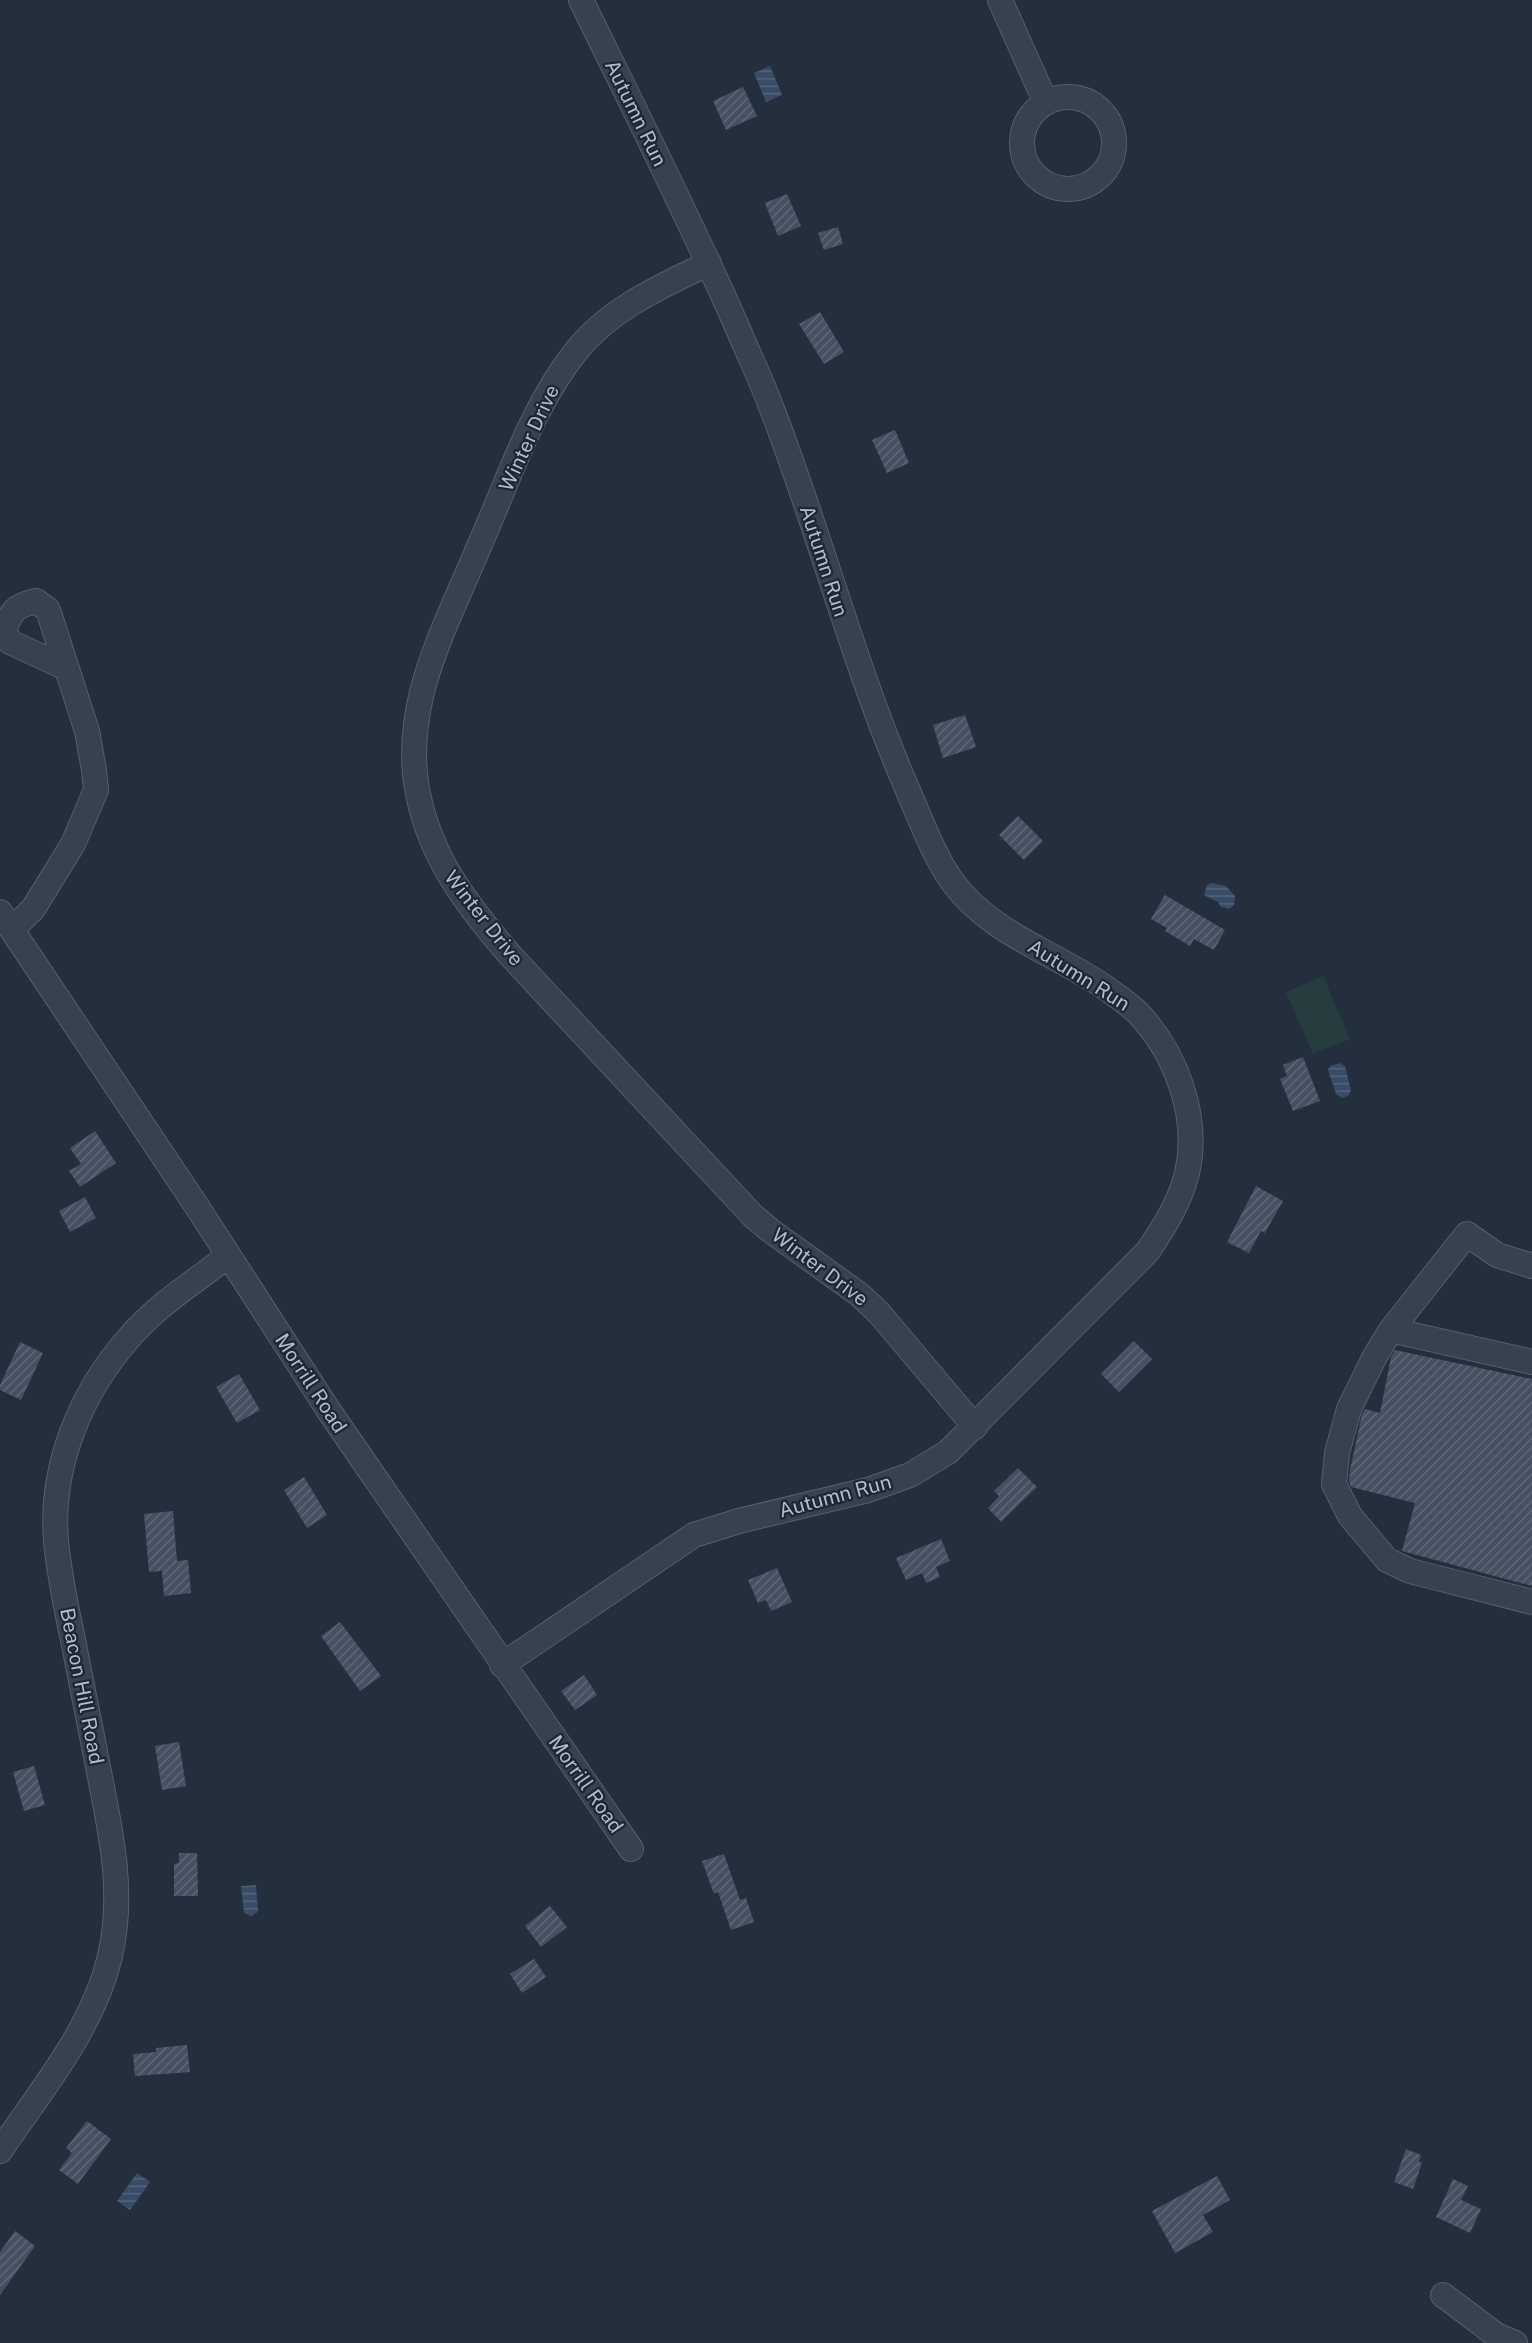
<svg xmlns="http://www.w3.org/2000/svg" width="1532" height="2343" font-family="'Public Sans',sans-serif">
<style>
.pitch{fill:#263c3f}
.water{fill:url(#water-rules)}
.building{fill:url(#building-hatch)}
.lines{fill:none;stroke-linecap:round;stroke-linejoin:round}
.minor-casing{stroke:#565f6c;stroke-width:26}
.minor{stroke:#38414e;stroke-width:24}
.labels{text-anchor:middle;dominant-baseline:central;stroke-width:4.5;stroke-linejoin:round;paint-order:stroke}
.street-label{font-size:20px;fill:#b4bcc9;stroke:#1d2633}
</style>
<defs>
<pattern id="water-rules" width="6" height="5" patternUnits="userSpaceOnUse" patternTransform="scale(1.5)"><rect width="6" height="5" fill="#394c67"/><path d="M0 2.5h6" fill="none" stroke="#53647b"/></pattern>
<pattern id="building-hatch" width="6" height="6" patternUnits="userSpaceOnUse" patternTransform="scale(1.5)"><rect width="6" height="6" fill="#455162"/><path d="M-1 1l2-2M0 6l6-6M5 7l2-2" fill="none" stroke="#5d6877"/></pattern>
</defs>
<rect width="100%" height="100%" fill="#242f3e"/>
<path class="pitch" d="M1323,976L1350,1039L1313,1054L1286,992Z"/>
<path class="water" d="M770,66L782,95L766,102L754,73Z
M1212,883L1226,886L1235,896L1234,905L1229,909L1221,907L1218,902L1204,895L1207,885Z
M1340,1063L1345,1066L1351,1090L1349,1095L1342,1098L1336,1094L1328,1070L1330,1066Z
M256,1885L258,1912L251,1916L244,1913L241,1886Z
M137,2173L150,2182L130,2210L117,2201Z"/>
<path class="building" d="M743,87L757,116L726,130L713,101Z
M787,194L801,226L778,236L765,203Z
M838,227L843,244L824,250L818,233Z
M820,312L844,352L824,364L799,324Z
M895,430L909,463L887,473L872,440Z
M965,715L976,747L943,758L933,725Z
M1018,816L1043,841L1024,860L999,835Z
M1165,895L1225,930L1214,950L1194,939L1190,946L1165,931L1167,928L1151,919Z
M1303,1057L1320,1101L1293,1111L1280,1079L1287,1076L1283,1065Z
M95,1131L116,1163L80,1187L69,1171L81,1164L70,1148Z
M1256,1186L1283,1201L1265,1233L1261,1231L1249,1253L1227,1242Z
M85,1197L96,1218L70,1232L59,1211Z
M1134,1341L1152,1359L1119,1392L1101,1374Z
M20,1342L43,1353L21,1400L0,1390V1385Z
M1395,1350L1532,1379V1586L1402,1551L1415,1503L1351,1487L1349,1481L1350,1470L1362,1414L1365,1409L1380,1413L1391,1357Z
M239,1374L260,1410L237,1423L216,1387Z
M1018,1468L1037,1487L1001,1522L988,1508L999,1496L994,1491Z
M304,1477L327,1515L307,1528L284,1490Z
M173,1511L177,1561L188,1560L191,1593L164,1596L162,1571L149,1572L144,1514Z
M941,1539L950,1561L936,1567L940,1577L926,1583L922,1573L906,1580L896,1558Z
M777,1568L792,1602L771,1611L766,1600L758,1603L748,1580Z
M340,1622L381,1676L360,1691L321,1636Z
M584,1675L597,1695L575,1710L561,1691Z
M179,1742L186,1786L162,1790L155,1746Z
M34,1766L45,1805L24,1811L13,1772Z
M179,1853H197L198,1896H174V1864L179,1863Z
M724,1854L740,1900L746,1898L754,1922L731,1930L718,1892L714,1894L702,1861Z
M550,1906L567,1927L541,1947L525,1926Z
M534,1959L546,1977L522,1993L510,1974Z
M187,2045L190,2072L135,2076L133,2054L156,2052V2048Z
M87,2121L111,2139L78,2184L59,2170L72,2153L66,2148Z
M1406,2149L1421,2155L1419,2162L1422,2163L1413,2189L1394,2182Z
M1217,2176L1230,2200L1203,2215L1213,2232L1175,2253L1152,2211Z
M1453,2179L1468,2186L1461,2200L1481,2209L1470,2233L1436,2217Z
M15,2231L35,2246L0,2295V2252Z"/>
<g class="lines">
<g class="minor-casing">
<path id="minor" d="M1000,0L1046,103
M1022 143a46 46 0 1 1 92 0a46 46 0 1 1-92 0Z
M709,263C662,286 611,308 577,350C532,406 509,479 480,544C460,593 435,641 422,692C415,721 412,753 416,782C426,852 465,903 510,955L753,1216L771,1231L860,1295L879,1313L975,1427
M0,912L196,1205L329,1411L631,1849
M12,929L33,909L73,844L96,790L94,770L87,731L48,610L36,601C15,606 12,610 4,630L10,642L66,668
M1532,1266L1497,1255L1467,1234L1391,1330L1375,1356L1349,1409L1337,1453L1334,1484L1350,1516L1387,1560L1410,1571L1532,1602
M1391,1330L1532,1362
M502,1665L694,1535L739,1521L868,1490L910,1475L948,1452L1148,1251C1164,1227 1180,1202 1187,1173C1200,1117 1176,1053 1138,1013C1128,1003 1114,994 1103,986C1054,953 991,933 954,884C933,855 920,818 906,786C853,663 820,533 772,409C761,379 747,351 735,322C687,213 633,107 581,0
M0,2151C41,2090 93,2029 110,1956C124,1896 112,1837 100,1777C91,1731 82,1686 73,1640C66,1607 59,1574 56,1541C50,1467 80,1394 128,1339C156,1306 194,1282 228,1256
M1443,2295L1496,2335L1515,2343"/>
</g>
<use href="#minor" class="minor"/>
</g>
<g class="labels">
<g class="street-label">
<text transform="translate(636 113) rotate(64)">Autumn Run</text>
<text transform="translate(529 438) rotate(-65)">Winter Drive</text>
<text transform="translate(824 561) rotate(72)">Autumn Run</text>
<text transform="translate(484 918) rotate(52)">Winter Drive</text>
<text transform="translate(1079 975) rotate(32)">Autumn Run</text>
<text transform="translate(820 1267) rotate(37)">Winter Drive</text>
<text transform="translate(311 1383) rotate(57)">Morrill Road</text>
<text transform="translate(835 1496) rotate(-15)">Autumn Run</text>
<text transform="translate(82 1686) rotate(79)">Beacon Hill Road</text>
<text transform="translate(586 1784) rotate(55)">Morrill Road</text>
</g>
</g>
</svg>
